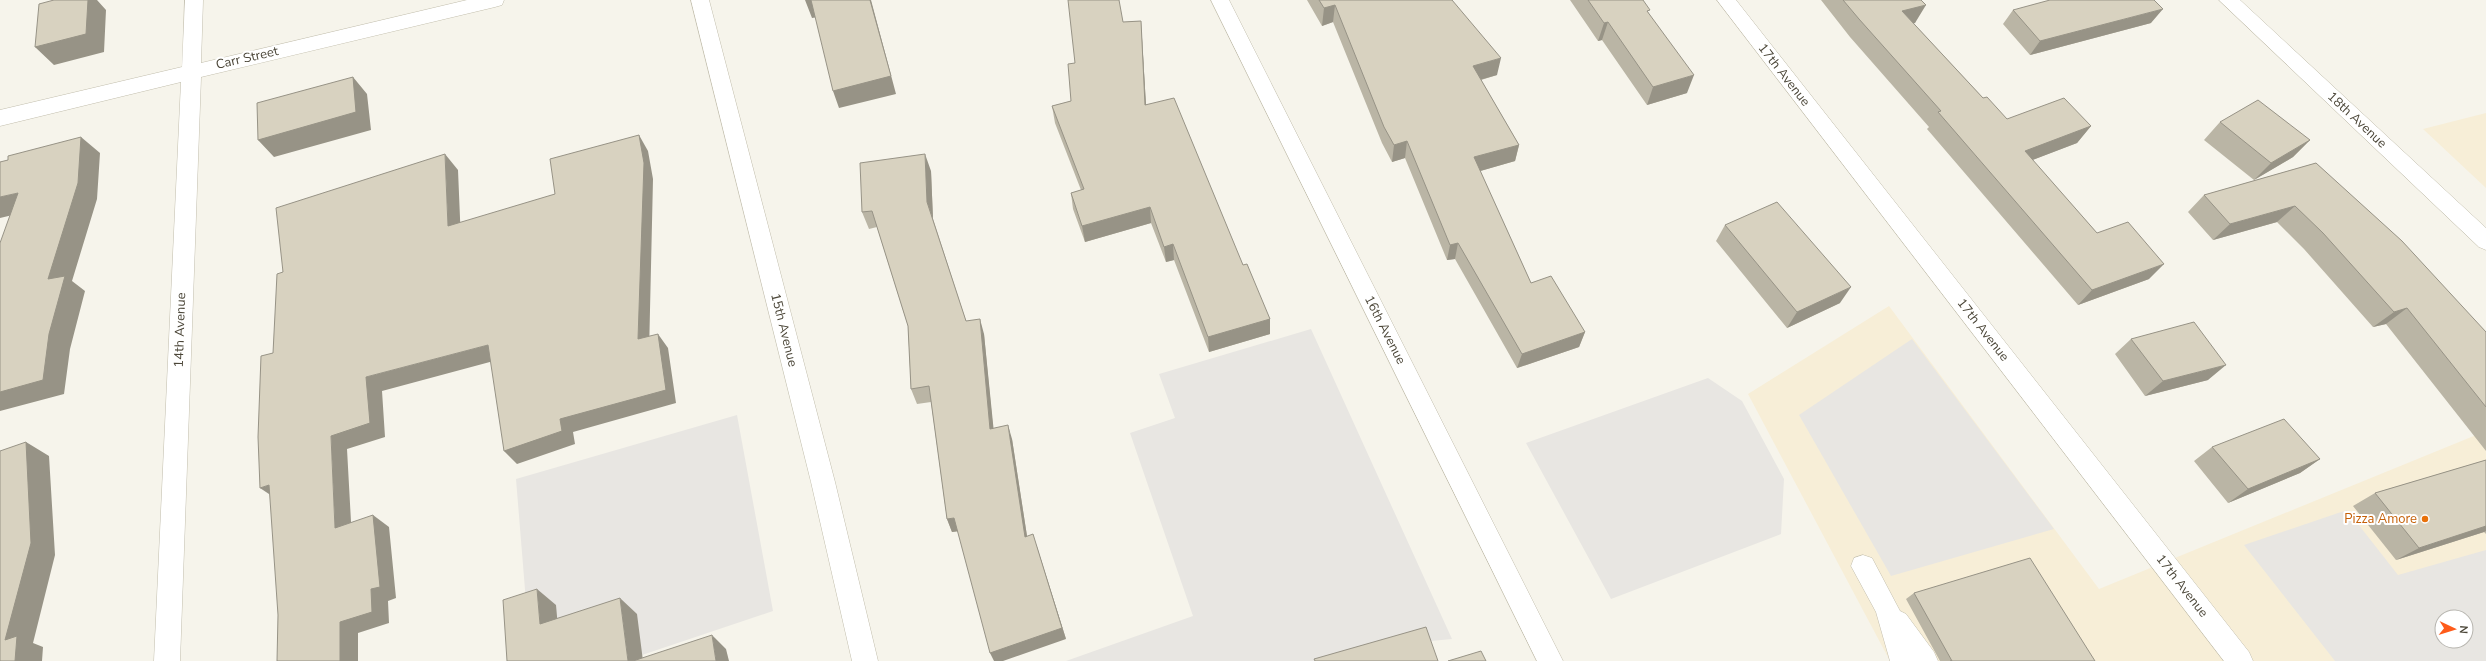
<svg xmlns="http://www.w3.org/2000/svg" width="2486" height="661" font-family="'Nunito Sans',sans-serif">
<style>
.commercial{fill:#f7eed7;fill-rule:evenodd}
.parking{fill:#e8e6e2;fill-rule:evenodd}
.lines{fill:none;stroke-linecap:round;stroke-linejoin:round}
.lane-casing{stroke:#c2bead;stroke-width:1}
.street-casing{stroke:#c2bead;stroke-width:1}
.lane{fill:#fff;fill-rule:evenodd}
.street{fill:#fff;fill-rule:evenodd}
.wall{fill:#bab5a5}
.shaded-wall{fill:#979386}
.building{fill:#d8d2c0;stroke:#979386}
.food-dot{fill:#e8710a;stroke:#fff;stroke-width:1.5}
.labels{text-anchor:middle;dominant-baseline:central;stroke-width:4;stroke-linejoin:round;paint-order:stroke}
.street-label{font-size:13px;fill:#4b4638;stroke:#fff}
.food-label{font-size:13px;fill:#c56008;stroke:#fff;text-anchor:end}
</style>
<rect width="100%" height="100%" fill="#f6f4eb"/>
<path class="commercial" d="M2486,113V188L2423,129Z
M1889,306L2099,589L2486,431V661H1890L1748,394ZM2442,617H2466V641H2442Z"/>
<path class="parking" d="M1311,329L1452,639L1421,642L1354,661H1066L1193,616L1130,433L1175,418L1159,374Z
M1912,339L2054,529L1891,576L1799,415Z
M1708,378L1742,401L1784,479L1781,534L1611,599L1526,443Z
M737,415L773,611L642,655L559,639L527,614L516,479Z
M2347,510L2398,575L2486,550V661H2335L2244,545ZM2442,617H2466V641H2442Z"/>
<g class="lines">
<g class="lane-casing">
<path id="lane" d="M1863,555L1872,558L1900,611L1906,614L1934,652L1938,661H1890L1876,612L1851,566L1854,558Z"/>
</g>
<g class="street-casing">
<path id="street" d="M185,0H203L201,63L467,0H504L502,5L495,7L201,77L180,661H154L181,82L0,126V110L182,67Z
M691,0H709L835,482L878,661H852L811,482Z
M1211,0H1229L1563,661H1537Z
M1717,0H1736L2249,652L2253,661H2224Z
M2219,0H2240L2486,228V250L2479,247Z"/>
</g>
<use href="#lane" class="lane"/>
<use href="#street" class="street"/>
</g>
<path class="wall" d="M1307,0H1452L1497,75L1481,80L1519,145L1515,161L1480,171L1531,283L1585,332L1579,347L1517,368L1455,259L1447,260L1405,158L1392,162L1382,143L1333,22L1322,26Z
M1570,0H1643L1649,14L1687,93L1647,105L1602,40L1598,41Z
M1821,0H1921L1915,23H1913L1983,98L2007,119L2091,126L2077,143L2032,160L2097,233L2149,279L2078,305L1927,129L1929,127L1850,37Z
M2013,10L2151,23L2030,55L2003,24Z
M1141,21L1146,105L1243,265L1270,319V334L1209,352L1174,260L1166,262L1151,223L1085,242L1073,209L1071,193L1081,190L1055,123L1052,106L1071,101L1123,22Z
M2220,122L2310,140L2293,157L2254,180L2204,140Z
M2316,163L2486,332V451L2386,324L2373,327L2304,249L2277,222L2213,240L2188,212L2204,195Z
M931,171L933,219L966,321L984,334L993,428L1012,439L1027,536L1037,547L1066,639L958,531L952,532L947,519L931,402L917,404L911,389L908,326L877,227L869,229L862,212Z
M1725,225L1840,303L1787,328L1716,241Z
M2131,339L2208,380L2145,396L2115,354Z
M2212,447L2320,459L2300,473L2228,503L2194,461Z
M2486,460V534L2484,532L2396,560L2353,506L2375,493Z
M1914,593L2095,661H1940L1906,599Z"/>
<path class="shaded-wall" d="M88,0H97L106,10L104,52L54,65L35,47Z
M805,0H811L818,17L812,18Z
M870,0H871L896,94L839,108L833,91Z
M1335,5L1333,22L1322,26L1324,8Z
M1926,5L1915,23L1892,29L1902,11Z
M2163,9L2151,23L2030,55L2040,41Z
M1141,21L1142,38L1147,122L1145,105Z
M1608,22L1602,40L1598,41L1604,23Z
M1501,58L1497,75L1469,83L1473,66Z
M1694,75L1687,93L1647,105L1653,87Z
M353,77L367,94L371,130L274,157L258,140Z
M2091,126L2077,143L2012,168L2025,151Z
M639,135L648,151L653,179L649,354L638,339Z
M81,137L100,153L97,199L72,281L85,291L70,349L64,394L0,411V392L49,334L48,279Z
M2310,140L2293,157L2254,180L2271,163Z
M1407,141L1405,158L1392,162L1394,145Z
M1519,145L1515,161L1470,174L1474,157Z
M445,154L458,170L461,242L448,226Z
M925,154L931,171L933,219L927,202Z
M18,193L38,209L0,218V197Z
M2295,206L2277,222L2213,240L2230,224Z
M1150,207L1151,223L1085,242L1082,226Z
M1458,243L1455,259L1447,260L1450,245Z
M1173,244L1174,260L1166,262L1164,247Z
M2164,264L2149,279L2078,305L2092,290Z
M1851,287L1840,303L1787,328L1797,312Z
M2407,308L2386,324L2373,327L2394,312Z
M980,319L984,334L995,443L990,429Z
M1270,319V334L1209,352L1208,337Z
M1585,332L1579,347L1517,368L1522,354Z
M658,334L668,348L676,403L573,432L575,444L517,464L504,451L560,419Z
M488,345L501,359L382,391L385,437L347,449L352,540L335,528L331,436L366,377Z
M2226,365L2208,380L2145,396L2163,381Z
M1008,425L1012,439L1029,549L1025,537Z
M26,442L49,456L55,555L33,643L43,647L42,661H15L5,640Z
M2320,459L2300,473L2228,503L2248,489Z
M269,485L278,500L260,488Z
M373,515L389,527L396,598L388,601L389,623L358,633V661H340V622L371,589Z
M954,518L960,531L952,532L947,519Z
M2486,526V531L2484,532L2396,560L2419,548Z
M1037,547L1066,639L1003,661H994L990,653Z
M537,589L556,605L559,639L540,624Z
M620,598L637,614L643,661H628Z
M712,635L726,649L729,661H716Z"/>
<path class="building" d="M54,0H88L86,34L35,47L39,4Z
M811,0H870L891,76L833,91Z
M1068,0H1119L1123,22L1141,21L1145,105L1174,98L1243,265L1247,264L1270,319L1208,337L1173,244L1164,247L1150,207L1082,226L1071,193L1084,189L1052,106L1071,101L1068,64L1075,63Z
M1319,0H1452L1501,58L1473,66L1519,145L1474,157L1531,283L1551,276L1585,332L1522,354L1458,243L1450,245L1407,141L1394,145L1384,127L1335,5L1324,8Z
M1588,0H1643L1650,10L1647,11L1694,75L1653,87L1608,22L1604,23Z
M1843,0H1921L1926,5L1902,11L1983,98L1987,97L2007,119L2064,98L2091,126L2025,151L2097,233L2128,222L2164,264L2092,290L1938,112L1941,111L1859,19Z
M2050,0H2154L2163,9L2040,41L2013,10Z
M353,77L356,112L258,140L257,103Z
M2258,100L2310,140L2271,163L2220,122Z
M639,135L644,163L638,339L658,334L666,390L560,419L562,431L504,451L488,345L366,377L370,423L331,436L335,528L373,515L380,587L371,589L372,612L340,622V661H277L278,615L269,485L260,488L258,437L261,356L273,353L277,274L283,272L276,208L445,154L448,226L555,194L550,159Z
M81,137L78,183L48,279L65,276L49,334L43,380L0,392V243L18,193L0,197V162L8,160V156Z
M925,154L927,202L966,321L980,319L990,429L1008,425L1025,537L1033,534L1062,628L990,653L954,518L947,519L929,386L911,389L908,326L872,211L862,212L860,163Z
M2316,163L2402,241L2486,332V407L2407,308L2394,312L2323,233L2295,206L2230,224L2204,195Z
M1777,202L1851,287L1797,312L1725,225Z
M2194,322L2226,365L2163,381L2131,339Z
M2284,419L2320,459L2248,489L2212,447Z
M26,442L31,543L5,640L17,636L15,661H0V451Z
M2486,460V526L2419,548L2375,493Z
M2030,558L2095,661H1950H1952L1914,593Z
M537,589L540,624L620,598L628,661H507L503,600Z
M1426,627L1438,661H1315L1314,659Z
M712,635L716,661H633Z
M1481,651L1486,661H1448Z"/>
<circle class="food-dot" cx="2425" cy="519" r="4"/>
<g class="labels">
<g class="street-label">
<text transform="translate(247 58) rotate(-13)">Carr Street</text>
<text transform="translate(1784 75) rotate(52)">17th Avenue</text>
<text transform="translate(2357 120) rotate(43)">18th Avenue</text>
<text transform="translate(180 330) rotate(-88)">14th Avenue</text>
<text transform="translate(784 330) rotate(76)">15th Avenue</text>
<text transform="translate(1385 330) rotate(63)">16th Avenue</text>
<text transform="translate(1983 330) rotate(52)">17th Avenue</text>
<text transform="translate(2182 586) rotate(52)">17th Avenue</text>
</g>
<g class="food-label">
<text x="2417" y="519">Pizza Amore</text>
</g>
</g>
<g transform="translate(2454 629) rotate(94)"><circle r="19" fill="#ffffff" stroke="#b7b5af"/>
<path d="M0-3L7 15L0 10L-7 15Z" fill="#fe5b1a"/>
<text y="-6" font-size="11" font-weight="bold" text-anchor="middle" fill="#4b4638">N</text>
</g>
</svg>
